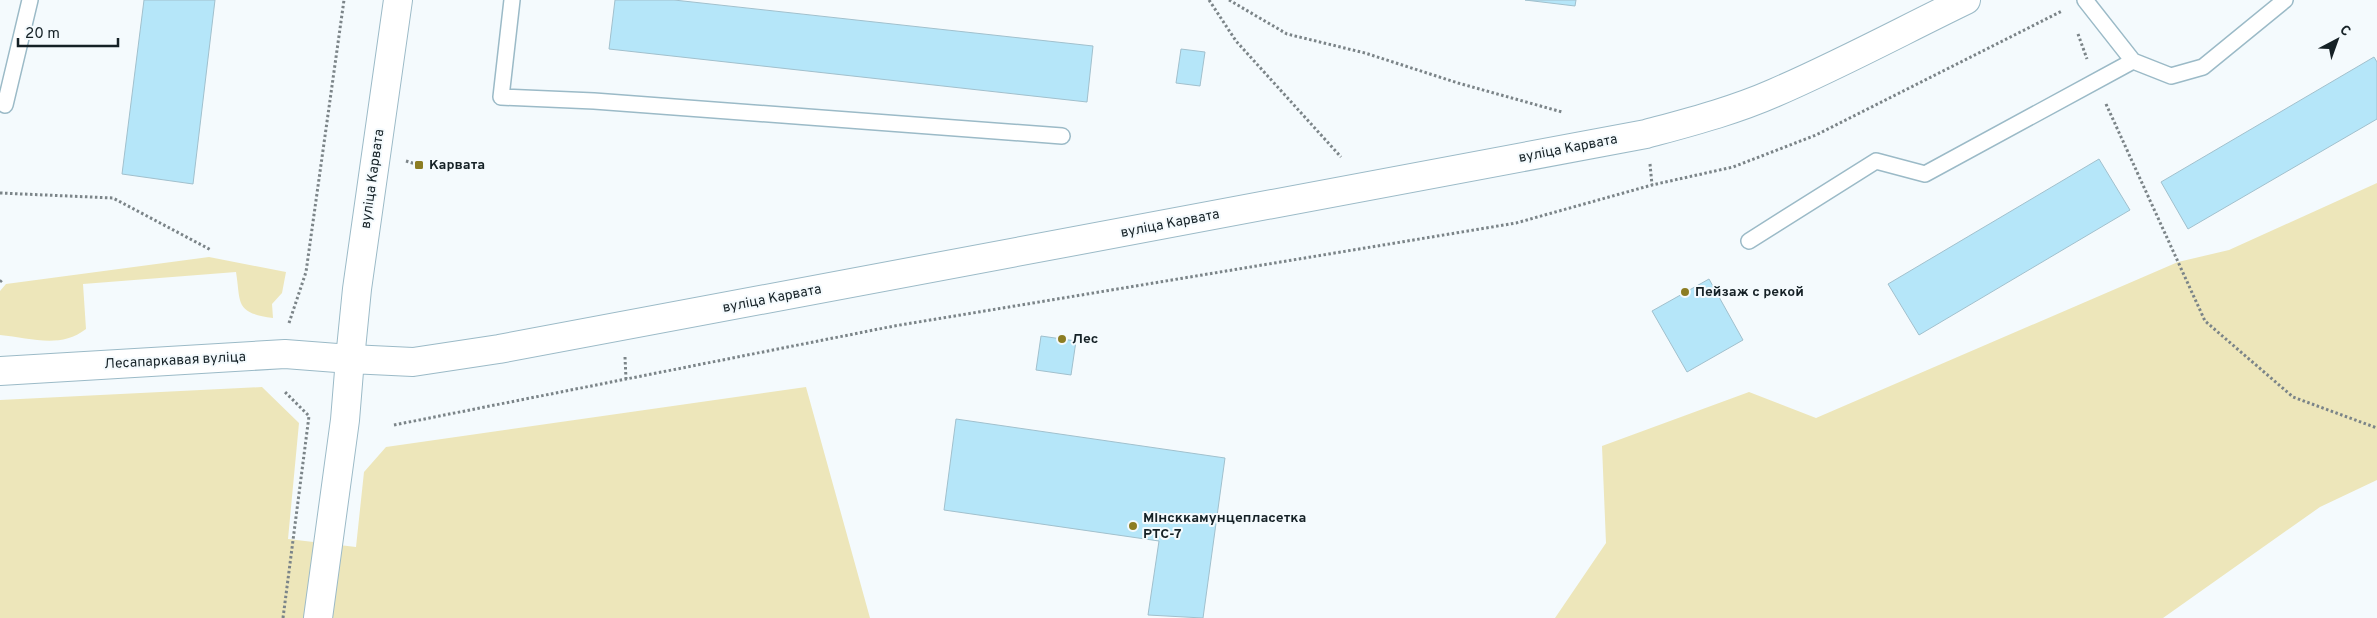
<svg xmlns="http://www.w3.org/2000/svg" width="2377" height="618" font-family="Overpass,sans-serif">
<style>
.green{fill:#ede6ba}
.building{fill:#b5e6f9;stroke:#a1c0cd}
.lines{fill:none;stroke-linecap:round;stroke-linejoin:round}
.service-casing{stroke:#9bbac7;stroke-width:18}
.minor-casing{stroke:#9bbac7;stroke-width:30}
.tertiary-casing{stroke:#9bbac7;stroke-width:30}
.path{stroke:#7b8488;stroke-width:3;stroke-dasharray:2.5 2.5;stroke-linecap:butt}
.service{stroke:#fff;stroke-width:15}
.minor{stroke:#fff;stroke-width:28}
.tertiary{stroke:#fff;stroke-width:28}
.poi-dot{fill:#8c7d23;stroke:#f4fafd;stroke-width:2}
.labels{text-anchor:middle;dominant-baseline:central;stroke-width:4;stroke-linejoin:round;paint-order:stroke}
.street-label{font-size:14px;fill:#152126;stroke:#f4fafd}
.poi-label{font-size:14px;font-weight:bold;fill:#152126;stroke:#f4fafd;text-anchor:start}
</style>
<rect width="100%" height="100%" fill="#f4fafd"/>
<path class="green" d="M2377,183V480L2320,507L2163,618H1555L1606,543L1602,446L1749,392L1816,418L2178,262L2229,250Z
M209,257L286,272L282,293L272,304L273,318C234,313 241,302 236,272L83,284L86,329C60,349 31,338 0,335V291L6,284Z
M262,387L299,423L288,539L356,547L364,472L386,447L806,387L870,618H0V400Z"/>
<path class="building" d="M144,0H215L193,184L122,174Z
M615,0H674L1093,46L1087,102L609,49Z
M1525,0H1576L1575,6Z
M1181,49L1205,52L1200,86L1176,83Z
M2374,57L2377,62V119L2188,229L2161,182Z
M2099,159L2130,210L1919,335L1888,284Z
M1709,279L1743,340L1687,372L1652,311Z
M1041,336L1076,341L1071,375L1036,370Z
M956,419L1225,458L1203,618L1148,615L1159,541L944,510Z"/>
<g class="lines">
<g class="service-casing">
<path id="service" d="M512,0L501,97L594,101L1062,136
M2085,0L2133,61
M5,105L30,0
M1749,241L1876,161L1925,174L2133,61L2171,76L2203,67L2285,0"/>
</g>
<g class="minor-casing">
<path id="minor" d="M318,618L345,420L350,359L413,362L499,349L1646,134C1690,122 1733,111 1774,93C1839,65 1902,31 1966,0"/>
</g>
<g class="tertiary-casing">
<path id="tertiary" d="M0,371L285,354L350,359L357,289L398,0"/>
</g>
<path class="path" d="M1209,0L1236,41L1341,157
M1229,0L1287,34L1365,53L1458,83L1562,112
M2078,34L2087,59
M2106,104L2205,321L2293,397L2377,428
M406,161L419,165
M1650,164L1652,185
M0,193L113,198L211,250
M0,282L2,280
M289,323L306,272L344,0
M625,357L626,379
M394,425L894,326L1516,223L1652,185L1733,167L1816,135L2062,11
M283,618L309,416L285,392"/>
<use href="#service" class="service"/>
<use href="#minor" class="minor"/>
<use href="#tertiary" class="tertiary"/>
</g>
<g class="poi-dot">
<rect x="414" y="160" width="10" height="10" rx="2.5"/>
<circle cx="1685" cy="292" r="5"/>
<circle cx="1062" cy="339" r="5"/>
<circle cx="1133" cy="526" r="5"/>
</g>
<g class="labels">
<g class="street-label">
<text transform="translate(1568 149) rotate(-11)">вуліца Карвата</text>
<text transform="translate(373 179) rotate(-82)">вуліца Карвата</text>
<text transform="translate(1170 224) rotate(-11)">вуліца Карвата</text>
<text transform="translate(772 299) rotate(-11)">вуліца Карвата</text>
<text transform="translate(175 361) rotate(-3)">Лесапаркавая вуліца</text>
</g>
<g class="poi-label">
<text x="429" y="165">Карвата</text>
<text x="1695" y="292">Пейзаж с рекой</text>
<text x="1072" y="339">Лес</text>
<text x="1143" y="518">Мінсккамунцепласетка<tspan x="1143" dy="16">РТС-7</tspan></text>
</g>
</g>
<g transform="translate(2337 40) rotate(41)" stroke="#f4fafd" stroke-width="4" paint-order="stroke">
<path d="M0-4L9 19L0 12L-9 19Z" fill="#152126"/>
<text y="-8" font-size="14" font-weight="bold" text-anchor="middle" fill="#152126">С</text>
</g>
<path d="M18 38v8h100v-8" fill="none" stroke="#152126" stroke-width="2.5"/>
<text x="25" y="38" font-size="15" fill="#152126" stroke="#f4fafd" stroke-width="4" paint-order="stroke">20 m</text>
</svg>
